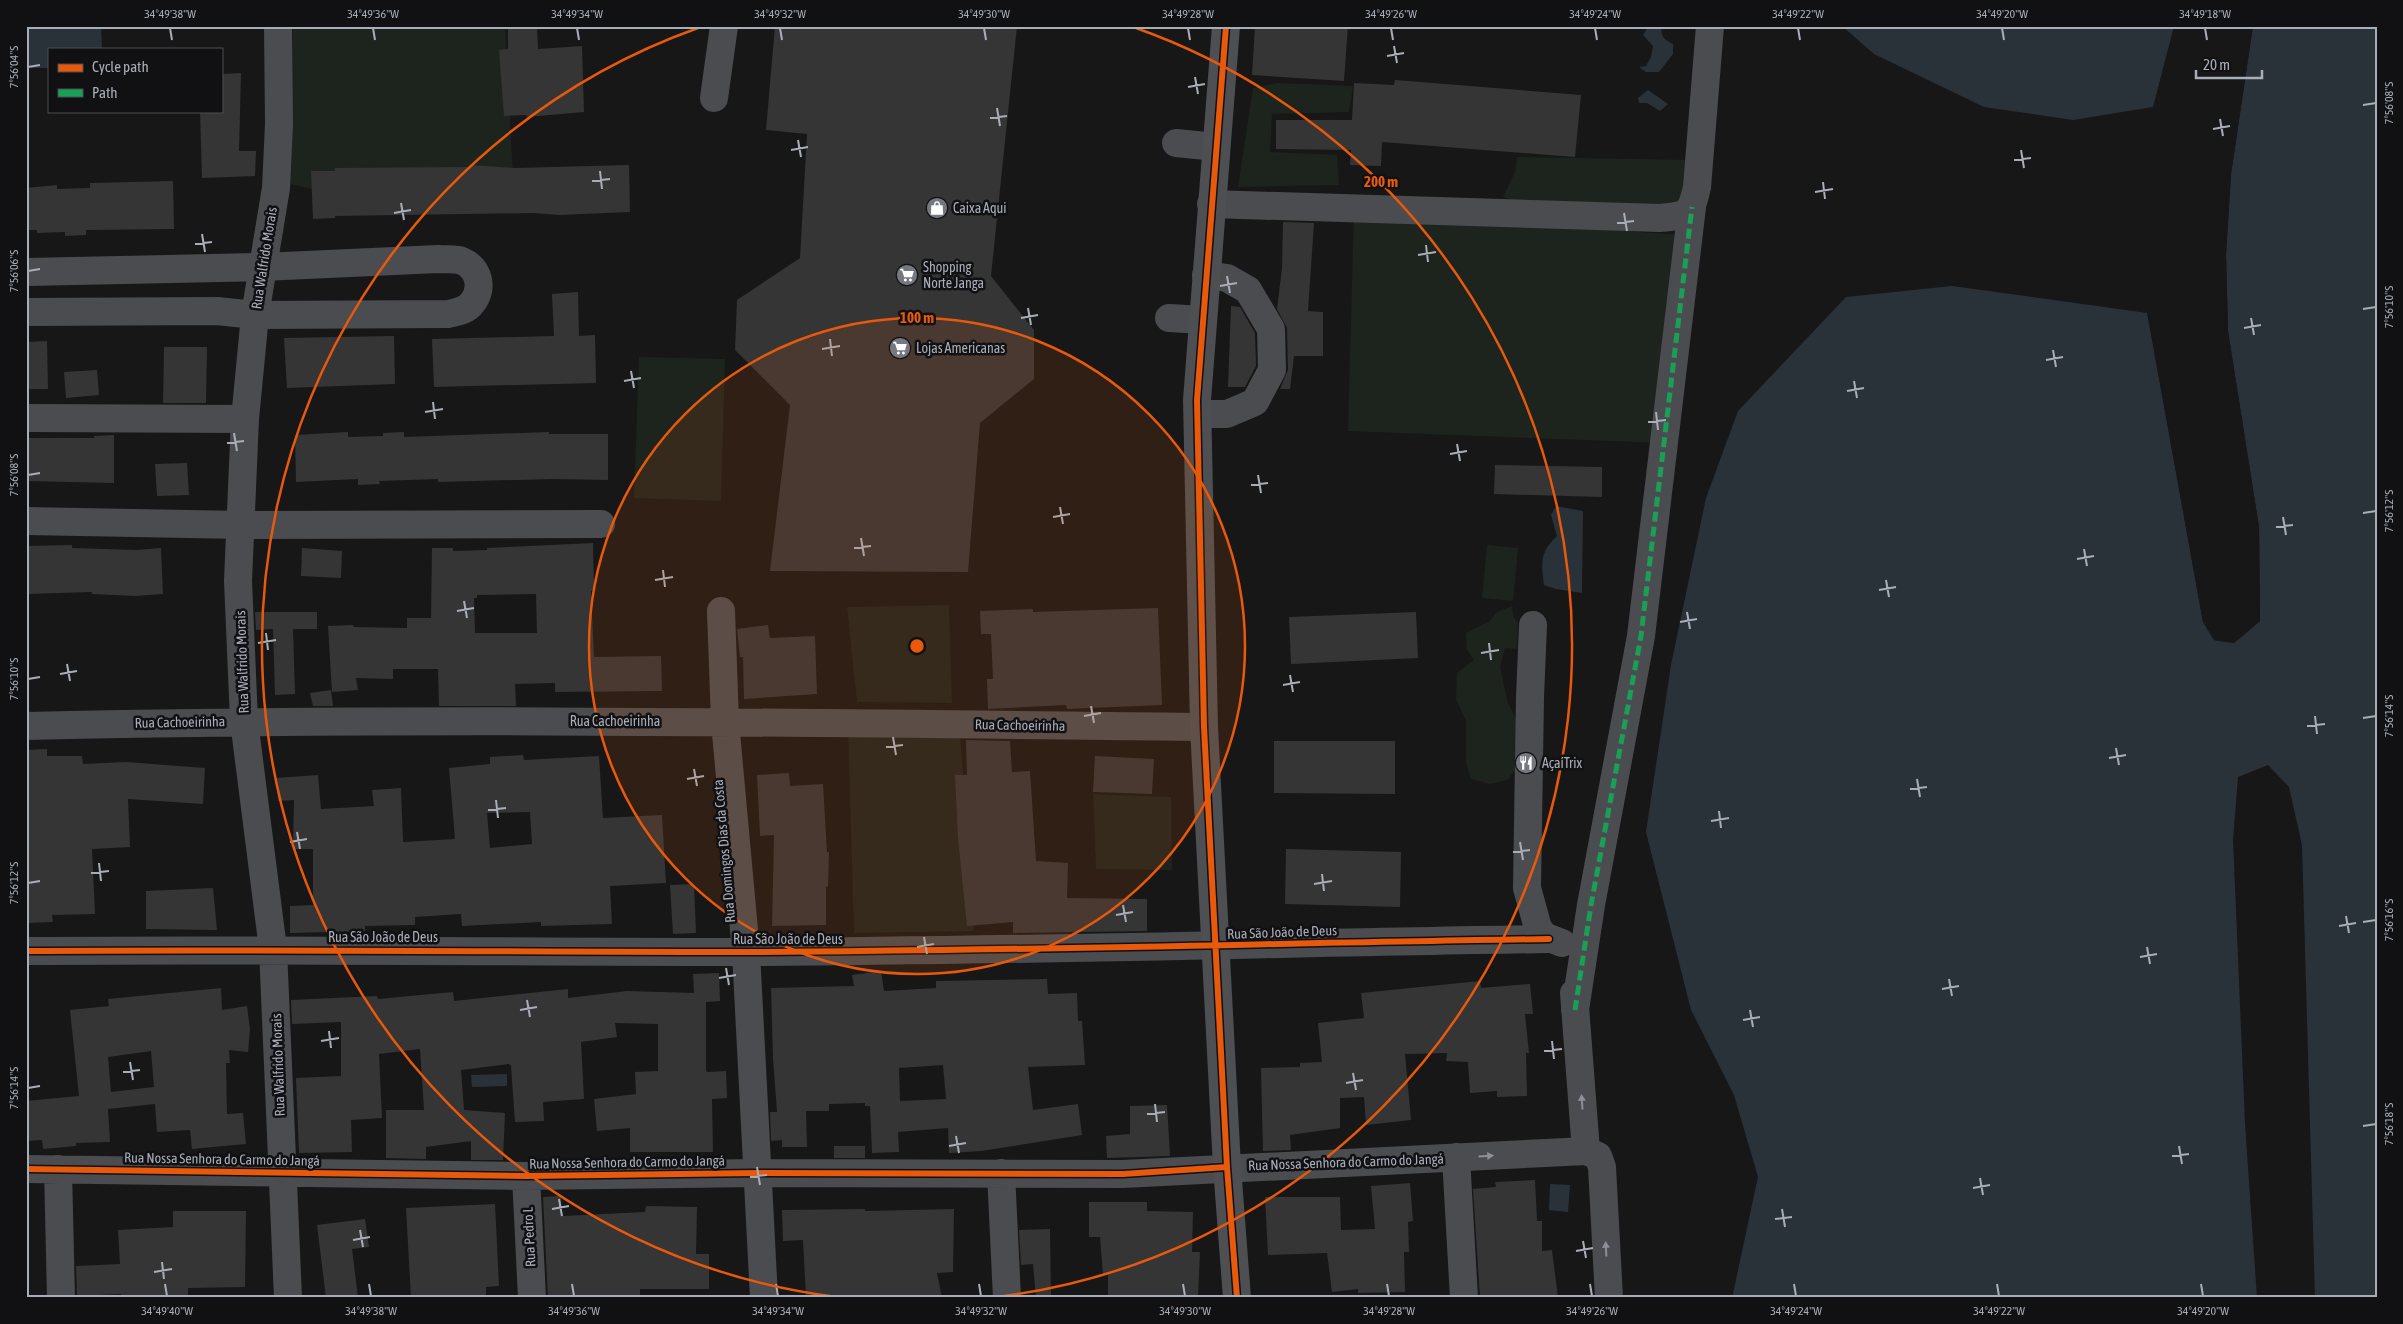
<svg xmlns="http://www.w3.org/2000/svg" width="2403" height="1324" font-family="'Asap Condensed',sans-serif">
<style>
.green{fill:#1d241e}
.water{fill:#2a3239}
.pier{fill:#171717}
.building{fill:#353536;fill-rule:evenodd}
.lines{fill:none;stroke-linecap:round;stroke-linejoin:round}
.minor{stroke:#4b4c50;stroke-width:28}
.major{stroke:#4d4f52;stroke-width:28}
.quiet{stroke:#1a9f57;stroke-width:5;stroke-dasharray:10 5;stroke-linecap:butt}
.cycleway-casing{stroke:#111113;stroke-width:9}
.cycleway{stroke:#e8590c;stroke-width:6}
.oneway{fill:#8c9099}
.ticks{fill:none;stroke:#a8adb8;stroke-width:2}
.ring{fill:none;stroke:#e8590c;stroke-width:2.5}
.labels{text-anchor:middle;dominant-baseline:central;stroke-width:5;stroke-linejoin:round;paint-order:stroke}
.poi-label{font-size:14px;fill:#a8adb8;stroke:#111113;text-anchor:start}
.street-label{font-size:14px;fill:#a8adb8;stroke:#111113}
.centre{fill:#e8590c;stroke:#111113;stroke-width:2.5}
.ring-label{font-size:15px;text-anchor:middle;font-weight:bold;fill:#e8590c;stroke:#111113;stroke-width:5;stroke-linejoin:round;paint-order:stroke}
.neatline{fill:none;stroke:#a8adb8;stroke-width:2}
.ticks-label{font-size:12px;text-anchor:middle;fill:#a8adb8}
</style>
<rect width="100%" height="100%" fill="#171717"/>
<path class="green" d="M505,26L513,177L321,191L290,184L293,27Z
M1279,83L1353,86L1349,112L1272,114L1270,152L1337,155L1339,185L1238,187L1253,88Z
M1517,157L1688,160L1684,211L1527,205L1503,197L1515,172Z
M1354,211L1695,236L1665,443L1348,431Z
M639,357L725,359L721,501L634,498Z
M1487,545L1518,548L1513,601L1482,598Z
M949,605L952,703L857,702L847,607Z
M1512,606L1513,616L1518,623L1517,649L1505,648L1500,667L1508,703L1525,736L1521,764L1507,780L1490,784L1471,779L1466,763V721L1456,699L1457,673L1474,660L1467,650L1466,633L1490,621L1497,612Z
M848,731L960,733L974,931L854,933Z
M1093,794L1171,797L1172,870L1096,869Z"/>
<path class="water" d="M26,26H101L102,49H49V68H26Z
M1649,26H1662C1660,36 1664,40 1673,44V54L1659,72H1646L1639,67L1646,66L1651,57L1653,46L1643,35Z
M1842,26H2174L2153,107L2073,120L1984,107L1874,54Z
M2253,26H2377V1298H2315L2302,845L2289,787L2268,765L2238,777L2233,840L2245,1124L2257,1298H1732L1758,1177L1734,1095L1691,1010L1646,832L1671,665L1706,498L1738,411L1846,297L1952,286L2147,313L2203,622L2214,640L2234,643L2260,621L2259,527L2228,331L2226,254L2231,174Z
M1648,90L1668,104L1660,111L1647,103H1639L1638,98Z
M1556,506L1583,511L1582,593L1556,589L1544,585C1541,562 1540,552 1557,536L1551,515Z
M507,1074V1086L472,1087L471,1075Z
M1550,1184L1570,1185L1568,1212L1549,1210Z"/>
<path class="pier" d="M2250,26H2253L2231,174L2226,254L2228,331L2259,527L2260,621L2234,643L2214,640L2203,622L2147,310L2149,313L2206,621L2216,638L2233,640L2258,620L2257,527L2226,332L2223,254L2228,174Z"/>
<path class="building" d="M508,26H537L538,49L582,46L584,112L527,117L526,115L504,116L499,50L508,49Z
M775,26H1017L991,276L1034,330V379L980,423L968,572L770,571L790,405L735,350L737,300L800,258L807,134L766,130Z
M1255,26H1348L1344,81L1252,75Z
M241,73L239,151H256L255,176L202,178L200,111H221V74Z
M1395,80L1581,95L1575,157L1382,142L1381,166L1350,165L1351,150L1276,149V120H1352L1354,83L1394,85Z
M469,165L515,168L629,165L630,212L559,215L534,213L335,216V218L313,219L311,171H335V168L469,167Z
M173,181L174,229L86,230V235L65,236V232L37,233V230H26V188L57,185V189L90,188V183Z
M1283,222L1314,223L1308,311L1323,312V356H1294L1290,389H1280L1288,370L1287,328L1277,309L1282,268Z
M578,292L579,336L595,335L596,383L434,387L432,339L554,336L552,294Z
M1231,306L1240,307L1255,333L1256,366L1245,387H1228Z
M394,336L395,384L287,388L284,338Z
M47,341L48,389H26V342Z
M164,347H207L206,403H163Z
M97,370L99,395L66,398L64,372Z
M348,432V437L383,436V433L404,432V437L549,432V434H608V480L553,479L438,482V479L379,481L380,484L358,485V479L296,482L295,435Z
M114,435V483L26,481V438H94V436Z
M187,463L189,495L157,496L155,464Z
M1495,465L1602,467V497L1494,494Z
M593,543L594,590L591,591L594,657L661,656L662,691L555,692V683L515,684L516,706H439L438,669H393V679L356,678L358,690L332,692L328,626L353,625L354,627L407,628V618H431L432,548H453V551L487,550V548ZM536,594L537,633H475L474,598H477V595Z
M72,545V548L137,550L161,548L163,594L135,596L92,594V592L26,594V546Z
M302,548L342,551L341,578L301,576Z
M1158,608L1162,705L1067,709L1066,705L988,709L987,679H993L991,634H981L980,611L1033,609V612Z
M255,612H317V629H293L295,694L275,695L273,629L256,630Z
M1416,612L1418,658L1291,664L1289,617Z
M768,625L770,638L815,636L817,694L744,699L743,657H740L737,629Z
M331,690L333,706H313L310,693Z
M966,740L1010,741L1012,772L1030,771L1036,861L1068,863L1067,898L1147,899V931L1013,933V922L967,926L958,838L955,775H967Z
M1274,741H1395V794L1274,793Z
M47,749V756H82L83,764L126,762L205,768L203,804L128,799L130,847L92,849L95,914L52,915L53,922L26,923V750Z
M523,755L524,760L599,756L603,818L662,815L666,883L610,886L612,924L541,926V922L462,926L461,914L415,917V925L365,926V931L290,933V906L313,905V849H293L294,800L278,801L276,778L318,775L321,809L374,806L372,790L401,788L403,842L455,839L449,768L490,764V757ZM530,812L532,844L490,848L487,813Z
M1095,756L1154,759L1152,794L1093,792Z
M789,773L790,786L823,784L827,852H829L828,887L826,886V925L772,926L774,835L760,836L757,775Z
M1286,849L1401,852L1400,907L1285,904Z
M694,884L696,933L673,934L670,885Z
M213,888L217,930L146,929V891Z
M881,971L884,991L936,988V981L1047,979L1048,994L1077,993L1078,1021H1082L1085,1065L1028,1067L1033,1110L1078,1104L1082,1135L981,1151L949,1153L948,1128L898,1132L899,1152L872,1153L870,1106H865V1103L829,1104V1111H806L807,1147H782V1140L771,1141L770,1112H777L773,1058L771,988L854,986L852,975ZM943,1065L946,1099L900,1101L899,1068Z
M719,973L720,1001L706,1002V1070L707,1072L726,1071L727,1098L712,1099L713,1152H630V1128L597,1131L594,1099L636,1094L635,1072L658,1071V1024L615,1023L617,1037L581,1042L584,1099L543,1102L544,1121L515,1122L511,1066L509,1064L461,1070L464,1110L505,1113L503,1160H471V1141L426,1147V1159L386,1158V1110H424L420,1049L379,1054L382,1118L351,1120L352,1152L299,1153L296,1078L341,1076V1022L292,1024L291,1000L377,996L378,999L453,992L454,1001L568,989V998L627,991L694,993L693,974Z
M1480,981L1481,988L1530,984L1533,1014H1525L1529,1053H1526L1527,1096L1497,1097V1091L1470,1093L1468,1062L1446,1061L1447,1053L1405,1054L1411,1120L1366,1125L1364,1097L1340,1098V1128L1290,1135L1291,1150L1263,1151L1261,1068L1300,1067V1063L1322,1062L1318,1023L1364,1018L1361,993Z
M221,988L222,1010L247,1006L250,1029L248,1052L229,1050L230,1063H226L227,1114L243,1113L246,1144L192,1149L190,1130L157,1132L155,1104L108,1109L110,1142L76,1143V1146L43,1149L42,1140L26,1141V1101L79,1096L70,1010L109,1006L108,999ZM151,1051L154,1087L111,1092L108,1057Z
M1167,1105L1170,1156L1107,1158L1106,1136L1130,1134V1106Z
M834,1146H865V1158H834Z
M1535,1180L1537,1221H1542V1251L1552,1250L1558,1298H1480L1473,1189L1496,1187L1495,1182Z
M1410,1183L1413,1221L1408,1222L1409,1252H1404L1405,1292L1358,1293V1289L1332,1292L1327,1253L1268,1255L1265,1197H1340L1341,1230L1375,1229L1371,1186Z
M561,1196L562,1216L645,1212L646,1206L697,1207L696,1254H709V1289H640V1298H548L543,1197Z
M1089,1202H1147V1211L1193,1212L1192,1252H1200L1198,1298H1108V1273L1103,1274L1100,1237H1089Z
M495,1204L499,1286L486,1287V1298H411L406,1208Z
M865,1209V1211L954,1209L953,1272L937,1273L942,1298H806L803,1240L783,1241L782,1210Z
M173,1211H246L245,1287L188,1288V1298H121V1294L77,1296L76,1266L120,1264L118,1230L173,1227Z
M365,1219L369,1247L352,1249L358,1298H326L317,1225Z
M1050,1229L1051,1298H1036L1033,1264L1021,1265L1019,1230Z"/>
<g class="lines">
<path class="minor" d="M278,26L279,124L276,188L255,315L245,419L238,581L244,721L273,949L288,1298
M714,98L724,26
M1176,143L1216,147
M1211,204L1660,218C1688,216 1691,214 1697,187L1710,26
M26,272L262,267L438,259C446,260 455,258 462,261C479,268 484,289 472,303C466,311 457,312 448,314L255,315L217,311L26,312
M1169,318L1203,320
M1198,414H1227L1255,402L1272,370L1271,329L1248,290L1227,278L1206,275
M26,418L245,419
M26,521L242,525L601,524
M721,611L725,722L746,952L764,1298
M1533,625L1530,697L1527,888L1538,928L1544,936L1562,943
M26,726C419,717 812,723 1204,727
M26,951C266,949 506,952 746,952C1014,951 1281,943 1549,939
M1574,993L1586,1151
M1575,1010L1591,905L1641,636L1692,207
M1456,1157L1464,1298
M26,1169L526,1176L758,1173L1123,1174L1586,1151L1598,1156L1602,1167L1609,1298
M58,1169L61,1298
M1001,1173L1007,1298
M526,1176L532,1298"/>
<path class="major" d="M1226,26L1197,400L1204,727L1227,1167L1237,1298"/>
<path class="quiet" d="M1575,1010L1591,905L1641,636L1692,207"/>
<g class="cycleway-casing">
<path id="cycleway" d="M1226,26L1197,400L1204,727L1227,1167L1237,1298
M26,951C266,949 506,952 746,952C1014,951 1281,943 1549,939
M26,1169L526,1176L758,1173L1123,1174L1227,1167"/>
</g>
<use href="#cycleway" class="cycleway"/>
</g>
<defs><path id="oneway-solid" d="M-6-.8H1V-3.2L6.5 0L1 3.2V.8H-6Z" transform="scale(1.25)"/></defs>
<g class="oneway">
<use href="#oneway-solid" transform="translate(1582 1102) rotate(-94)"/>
<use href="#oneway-solid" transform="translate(1486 1156) rotate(-3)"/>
<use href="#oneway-solid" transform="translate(1606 1249) rotate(-93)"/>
</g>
<path class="ticks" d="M170,28L172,40M373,28L375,40M577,28L579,40M780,28L782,40M984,28L986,40M1188,28L1190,40M1391,28L1393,40M1595,28L1597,40M1798,28L1800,40M2002,28L2004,40M2205,28L2207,40M1394,46L1397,63M1387,56L1404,53M28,67L40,65M1195,77L1198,94M1188,87L1205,84M2363,105L2376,103M997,108L1000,126M990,118L1007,116M2220,119L2223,136M2213,129L2230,126M798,140L801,157M791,150L808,147M2021,150L2024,168M2014,160L2031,158M600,171L602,189M592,181L610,179M1823,182L1825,199M1815,192L1833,189M401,203L404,220M394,213L411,210M1624,213L1627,231M1617,223L1634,221M202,234L205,252M195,244L212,242M1426,245L1428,262M1418,255L1436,252M28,271L40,269M1227,276L1230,293M1220,286L1237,283M1028,308L1031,325M2363,309L2376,307M1021,318L1038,315M2251,318L2254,335M2244,328L2261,325M830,339L832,356M822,349L840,346M2053,350L2056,367M2046,360L2063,357M631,371L634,388M624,381L641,378M1854,381L1857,398M1847,391L1864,388M433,402L435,419M425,412L443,409M1656,412L1658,430M1648,422L1666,420M234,433L237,451M227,443L244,441M1457,444L1460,461M1450,454L1467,451M28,475L40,473M1258,475L1261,493M1251,485L1268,483M1060,507L1063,524M2363,513L2376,511M1053,517L1070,514M2283,517L2286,535M2276,527L2293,525M861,538L864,556M854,548L871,546M2084,549L2087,566M2077,559L2094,556M663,570L665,587M655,580L673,577M1886,580L1889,597M1879,590L1896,587M464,601L467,618M457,611L474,608M1687,612L1690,629M1680,622L1697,619M266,633L268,650M258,643L276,640M1489,643L1491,660M1481,653L1499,650M67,664L70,681M60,674L77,671M1290,675L1293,692M28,679L40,677M1283,685L1300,682M1091,706L1094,723M1084,716L1101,713M2315,716L2317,734M2363,718L2376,716M2307,726L2325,724M893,737L896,755M886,747L903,745M2116,748L2119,765M2109,758L2126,755M694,769L697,786M687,779L704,776M1917,779L1920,797M1910,789L1927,787M496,800L498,818M488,810L506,808M1719,811L1721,828M1711,821L1729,818M297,832L300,849M290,842L307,839M1520,842L1523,860M1513,852L1530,850M99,863L101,881M91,873L109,871M1322,874L1324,891M28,883L40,881M1314,884L1332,881M1123,905L1126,922M1116,915L1133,912M2346,916L2349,933M2363,922L2376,920M2339,926L2356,923M924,937L927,954M917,947L934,944M2147,947L2150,964M2140,957L2157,954M726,968L729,985M719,978L736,975M1949,979L1952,996M1942,989L1959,986M527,1000L530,1017M520,1010L537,1007M1750,1010L1753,1027M1743,1020L1760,1017M329,1031L331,1048M321,1041L339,1038M1552,1041L1554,1059M1544,1051L1562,1049M130,1062L133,1080M123,1072L140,1070M1353,1073L1356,1090M1346,1083L1363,1080M28,1088L40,1086M1155,1104L1157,1122M1147,1114L1165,1112M2363,1126L2376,1124M956,1136L959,1153M949,1146L966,1143M2179,1146L2182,1164M2172,1156L2189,1154M757,1167L760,1185M750,1177L767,1175M1980,1178L1983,1195M1973,1188L1990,1185M559,1199L562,1216M552,1209L569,1206M1782,1209L1785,1227M1775,1219L1792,1217M360,1230L363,1247M353,1240L370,1237M1583,1241L1586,1258M1576,1251L1593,1248M162,1262L164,1279M154,1272L172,1269M165,1284L167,1296M369,1284L371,1296M572,1284L574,1296M776,1284L778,1296M979,1284L981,1296M1183,1284L1185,1296M1387,1284L1389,1296M1590,1284L1592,1296M1794,1284L1796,1296M1997,1284L1999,1296M2201,1284L2203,1296"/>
<circle cx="917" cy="646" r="328" fill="#e8590c" fill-opacity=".12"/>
<g class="ring">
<circle cx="917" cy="646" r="328"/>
<path d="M837 1297A656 656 0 0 1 698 28M1136 28A656 656 0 0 1 997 1297"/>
</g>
<defs>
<g id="shop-disc" transform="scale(1.125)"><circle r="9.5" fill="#757880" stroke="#111113"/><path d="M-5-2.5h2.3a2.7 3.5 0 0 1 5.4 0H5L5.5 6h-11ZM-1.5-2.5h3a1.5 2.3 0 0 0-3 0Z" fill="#fff"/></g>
<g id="supermarket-disc" transform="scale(1.125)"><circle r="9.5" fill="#757880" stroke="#111113"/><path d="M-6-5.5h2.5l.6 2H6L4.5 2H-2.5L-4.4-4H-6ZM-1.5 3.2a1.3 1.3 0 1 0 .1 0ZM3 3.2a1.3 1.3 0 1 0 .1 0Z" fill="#fff"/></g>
<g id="restaurant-disc" transform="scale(1.125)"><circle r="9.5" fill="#757880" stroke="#111113"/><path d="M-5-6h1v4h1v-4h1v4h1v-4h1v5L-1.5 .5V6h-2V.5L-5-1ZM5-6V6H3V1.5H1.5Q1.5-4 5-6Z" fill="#fff"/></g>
</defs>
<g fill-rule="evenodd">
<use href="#shop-disc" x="937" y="208"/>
<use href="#supermarket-disc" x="907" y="275"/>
<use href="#supermarket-disc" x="900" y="348"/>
<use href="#restaurant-disc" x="1526" y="763"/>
</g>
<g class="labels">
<g class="poi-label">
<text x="953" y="208">Caixa Aqui</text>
<text x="923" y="267">Shopping<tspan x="923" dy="16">Norte Janga</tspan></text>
<text x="916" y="348">Lojas Americanas</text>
<text x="1542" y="763">AçaíTrix</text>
</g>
<g class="street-label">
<text transform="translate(264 258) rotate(-81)">Rua Walfrido Morais</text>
<text transform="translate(242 662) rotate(-92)">Rua Walfrido Morais</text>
<text x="615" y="721">Rua Cachoeirinha</text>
<text transform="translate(180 722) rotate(-1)">Rua Cachoeirinha</text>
<text transform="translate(1020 725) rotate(1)">Rua Cachoeirinha</text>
<text transform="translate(724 851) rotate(-95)">Rua Domingos Dias da Costa</text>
<text transform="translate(1282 932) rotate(-2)">Rua São João de Deus</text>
<text x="383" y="937">Rua São João de Deus</text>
<text x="788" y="939">Rua São João de Deus</text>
<text transform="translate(278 1065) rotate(-92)">Rua Walfrido Morais</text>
<text transform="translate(222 1159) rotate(1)">Rua Nossa Senhora do Carmo do Jangá</text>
<text transform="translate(627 1162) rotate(-1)">Rua Nossa Senhora do Carmo do Jangá</text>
<text transform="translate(1346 1162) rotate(-2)">Rua Nossa Senhora do Carmo do Jangá</text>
<text transform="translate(529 1237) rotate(-93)">Rua Pedro L</text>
</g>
</g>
<circle cx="917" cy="646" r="8" class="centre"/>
<g class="ring-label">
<text x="1381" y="187">200 m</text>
<text x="917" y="323">100 m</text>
</g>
<rect width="2403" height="1324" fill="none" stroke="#111113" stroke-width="55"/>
<rect x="48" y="48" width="175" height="65" fill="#111113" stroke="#4d4f55"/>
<rect x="58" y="64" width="25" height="8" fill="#e8590c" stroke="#4d4f55"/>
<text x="92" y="72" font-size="15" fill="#a8adb8">Cycle path</text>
<rect x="58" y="89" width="25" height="8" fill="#1a9f57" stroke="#4d4f55"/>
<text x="92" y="98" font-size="15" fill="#a8adb8">Path</text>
<path d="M2196 70v8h66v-8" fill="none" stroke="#a8adb8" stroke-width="2.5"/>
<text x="2203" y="70" font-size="15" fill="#a8adb8" stroke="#111113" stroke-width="4" paint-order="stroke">20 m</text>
<rect x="28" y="28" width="2348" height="1268" class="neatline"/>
<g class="ticks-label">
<text x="170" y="18">34°49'38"W</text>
<text x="373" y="18">34°49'36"W</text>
<text x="577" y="18">34°49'34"W</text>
<text x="780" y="18">34°49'32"W</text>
<text x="984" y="18">34°49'30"W</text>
<text x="1188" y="18">34°49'28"W</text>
<text x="1391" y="18">34°49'26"W</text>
<text x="1595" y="18">34°49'24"W</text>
<text x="1798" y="18">34°49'22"W</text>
<text x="2002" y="18">34°49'20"W</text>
<text x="2205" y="18">34°49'18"W</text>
<text transform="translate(14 67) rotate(-90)" y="4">7°56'04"S</text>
<text transform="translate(2389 103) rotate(-90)" y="4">7°56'08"S</text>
<text transform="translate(14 271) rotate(-90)" y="4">7°56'06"S</text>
<text transform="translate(2389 307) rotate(-90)" y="4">7°56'10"S</text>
<text transform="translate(14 475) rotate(-90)" y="4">7°56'08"S</text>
<text transform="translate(2389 511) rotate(-90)" y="4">7°56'12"S</text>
<text transform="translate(14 679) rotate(-90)" y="4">7°56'10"S</text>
<text transform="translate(2389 716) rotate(-90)" y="4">7°56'14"S</text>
<text transform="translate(14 883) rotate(-90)" y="4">7°56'12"S</text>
<text transform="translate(2389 920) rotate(-90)" y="4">7°56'16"S</text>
<text transform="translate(14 1088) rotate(-90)" y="4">7°56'14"S</text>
<text transform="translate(2389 1124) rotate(-90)" y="4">7°56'18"S</text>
<text x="167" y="1315">34°49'40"W</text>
<text x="371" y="1315">34°49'38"W</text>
<text x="574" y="1315">34°49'36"W</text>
<text x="778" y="1315">34°49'34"W</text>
<text x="981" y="1315">34°49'32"W</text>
<text x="1185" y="1315">34°49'30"W</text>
<text x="1389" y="1315">34°49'28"W</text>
<text x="1592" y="1315">34°49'26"W</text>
<text x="1796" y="1315">34°49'24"W</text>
<text x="1999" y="1315">34°49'22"W</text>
<text x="2203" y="1315">34°49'20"W</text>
</g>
</svg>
